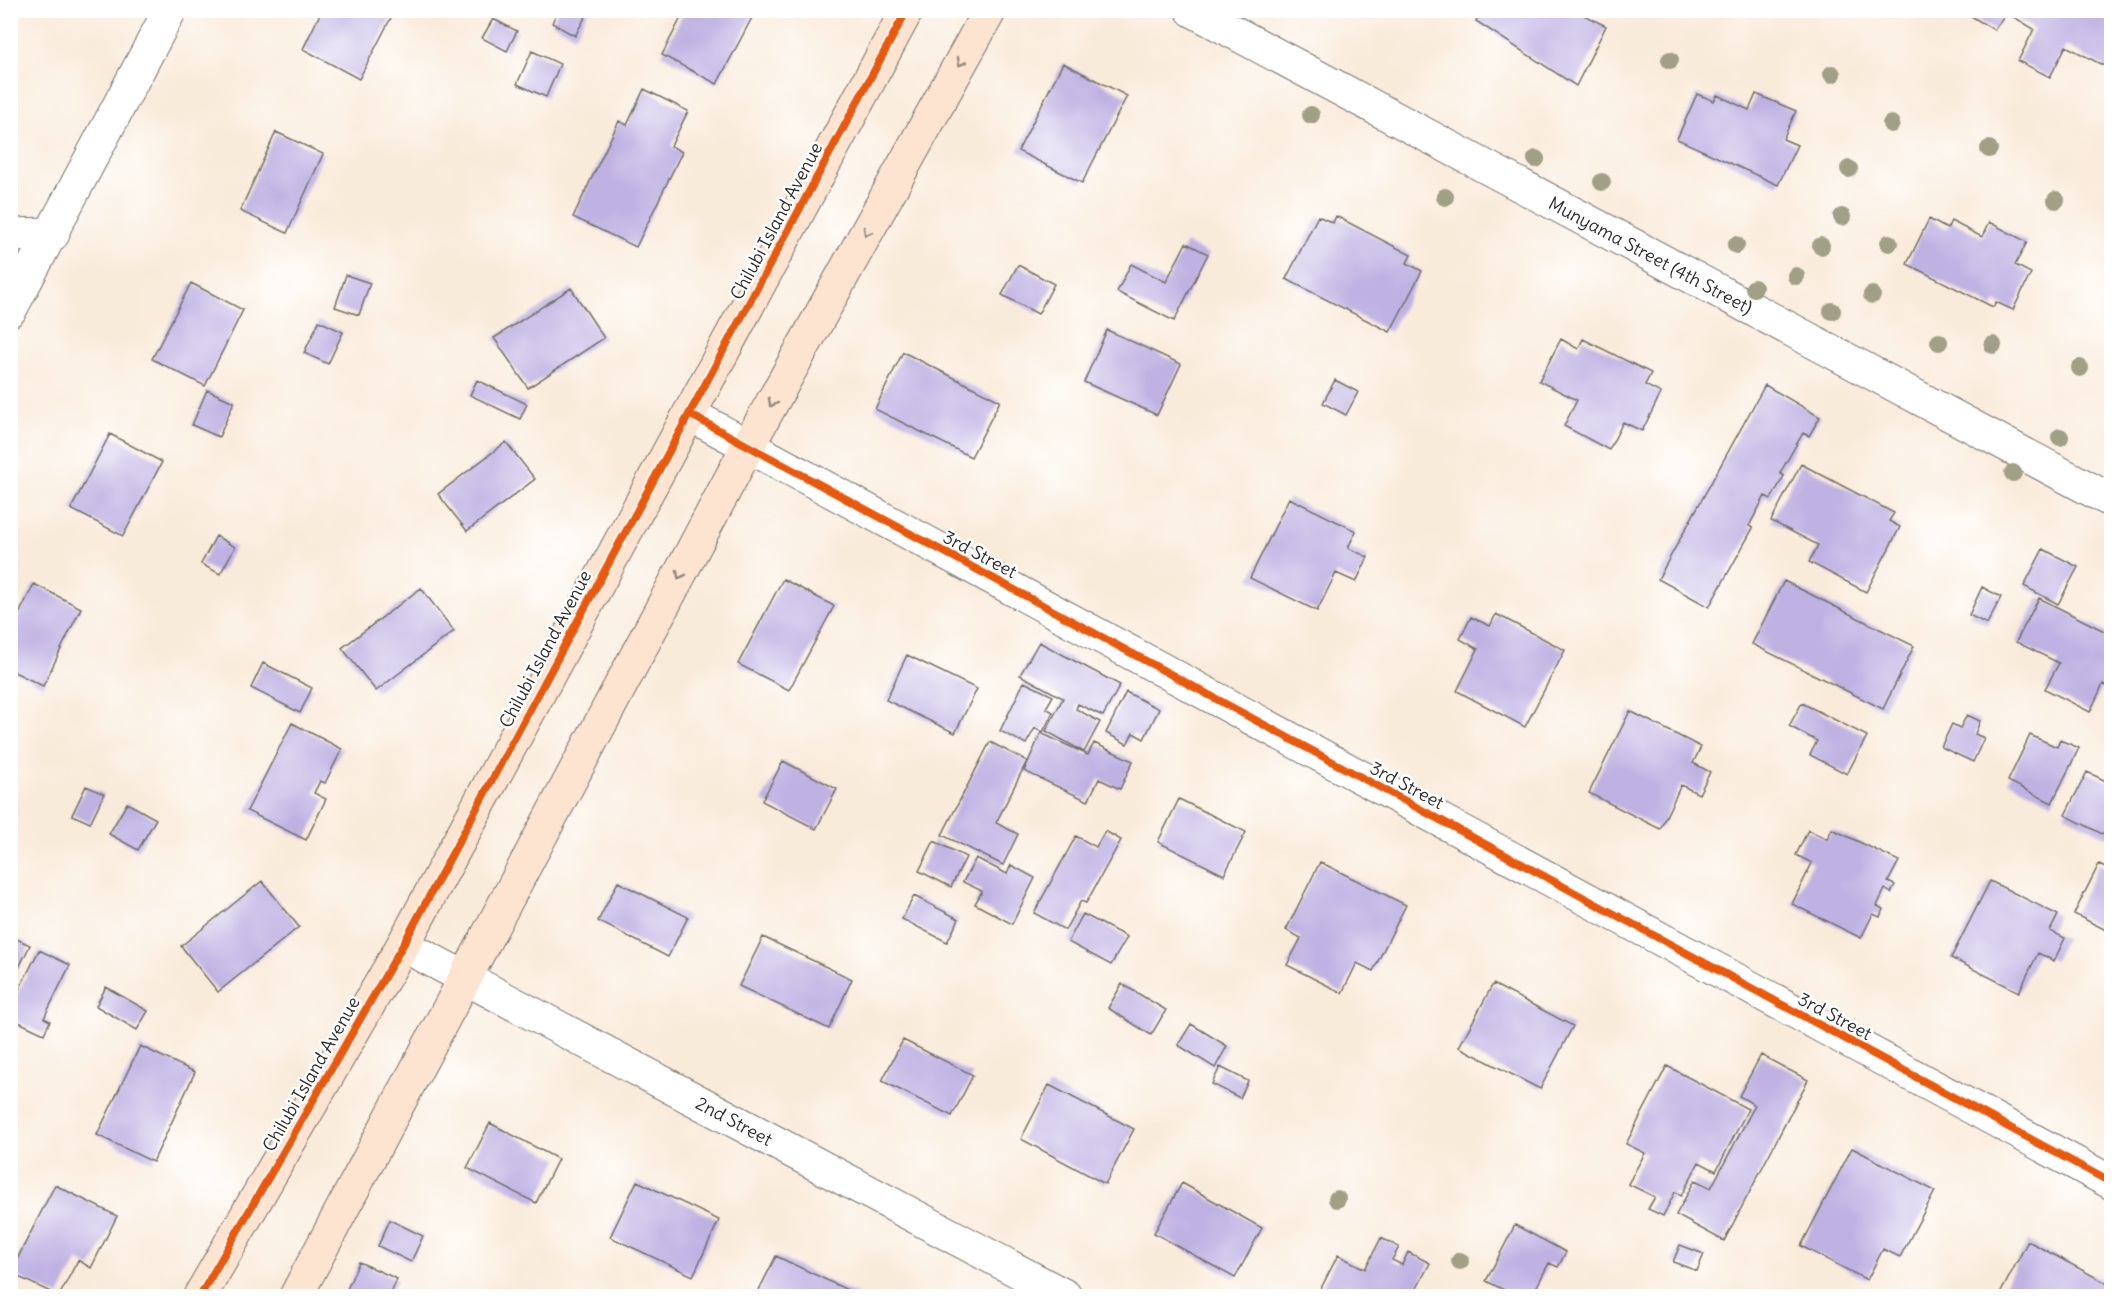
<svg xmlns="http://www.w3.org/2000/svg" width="2122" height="1307" font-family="Delius,sans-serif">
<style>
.building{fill:#bfb2e3}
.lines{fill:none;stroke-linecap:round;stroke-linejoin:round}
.street-casing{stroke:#736e68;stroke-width:35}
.secondary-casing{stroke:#736e68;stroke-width:35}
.street{stroke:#fff;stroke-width:33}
.secondary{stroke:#fde4d1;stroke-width:33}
.cycleway-casing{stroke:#fff;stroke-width:11}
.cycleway{stroke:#e8590c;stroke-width:8}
.tree{fill:#a19f85}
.oneway{stroke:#94887e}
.labels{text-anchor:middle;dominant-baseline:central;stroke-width:5;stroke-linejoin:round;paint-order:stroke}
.street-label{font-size:18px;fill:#2b2b2b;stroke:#fff}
</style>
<rect width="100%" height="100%" fill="#fff"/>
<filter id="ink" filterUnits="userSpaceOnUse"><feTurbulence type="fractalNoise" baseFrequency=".0167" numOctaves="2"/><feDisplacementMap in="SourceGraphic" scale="12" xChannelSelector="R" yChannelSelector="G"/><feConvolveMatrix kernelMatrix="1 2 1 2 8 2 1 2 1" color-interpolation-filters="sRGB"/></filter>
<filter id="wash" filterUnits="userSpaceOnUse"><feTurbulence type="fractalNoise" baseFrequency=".008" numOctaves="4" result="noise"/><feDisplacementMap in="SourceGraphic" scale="24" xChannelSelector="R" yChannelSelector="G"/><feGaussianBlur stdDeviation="1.35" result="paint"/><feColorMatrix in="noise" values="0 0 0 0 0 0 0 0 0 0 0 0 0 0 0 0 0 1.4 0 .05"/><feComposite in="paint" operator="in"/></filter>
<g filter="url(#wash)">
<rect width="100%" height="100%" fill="#f9ebda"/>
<g id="blocks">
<path class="building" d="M322,10H395L359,79L303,49Z
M558,10H589L575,36L552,23Z
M685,10H756L717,84L662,55Z
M1481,10H1574L1606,26L1576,86L1476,21Z
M1961,10H2112V70L2066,46L2050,77L2018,61L2034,29L2007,13L1994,30Z
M493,19L517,31L507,51L482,38Z
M532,51L560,64L546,97L517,84Z
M1063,63L1127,96L1082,183L1018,151Z
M644,89L688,111L671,146L682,152L636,247L573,217L619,121L627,125Z
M1697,94L1714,101L1717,95L1749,110L1756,94L1796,111L1783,139L1797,145L1778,185L1677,139Z
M276,132L323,154L287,233L240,211Z
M1318,216L1333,223L1336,216L1411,255L1407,263L1422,271L1390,332L1286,279Z
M1929,219L1947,229L1951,221L1982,237L1989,222L2027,242L2015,265L2031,273L2013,310L1996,302L1993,307L1907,264Z
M1186,243L1208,254L1174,321L1117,292L1131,264L1166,282Z
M1018,265L1054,284L1038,314L1002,295Z
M346,275L370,283L359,315L335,307Z
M191,283L243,310L205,386L152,359Z
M571,288L604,338L528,388L494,338Z
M319,321L343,332L328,364L304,353Z
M1107,330L1181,364L1157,415L1084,382Z
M1561,339L1578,349L1583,339L1651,373L1645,385L1661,393L1642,431L1623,422L1609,450L1564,426L1577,400L1539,381Z
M903,352L1000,401L971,457L875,409Z
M477,380L527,404L520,419L470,395Z
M1335,380L1358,392L1346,415L1323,403Z
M1765,385L1820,417L1809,436L1803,433L1780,473L1784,476L1771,499L1765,496L1749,526L1753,528L1709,607L1658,579Z
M207,390L234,402L219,437L192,425Z
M110,434L162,462L123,536L71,509Z
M506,442L535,479L467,531L438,494Z
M1801,464L1894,513L1889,521L1900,527L1866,592L1809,562L1818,545L1771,521Z
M1289,498L1356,531L1348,548L1368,557L1356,582L1336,573L1317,611L1250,578Z
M216,536L235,547L220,574L201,564Z
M2043,549L2078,567L2058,604L2024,586Z
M783,579L834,606L789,690L738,664Z
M1784,581L1914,646L1883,709L1752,644Z
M34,584L81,608L43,686L10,670V632Z
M1982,587L2001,597L1987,624L1969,615Z
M421,588L454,631L376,691L342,648Z
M2039,598L2112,635V689L2103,684L2090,712L2045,689L2059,663L2016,642Z
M1496,614L1565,650L1525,727L1457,691L1478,649L1460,639L1471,617L1490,626Z
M1039,642L1120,685L1103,716L1078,704L1076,709L1100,722L1084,752L1046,731L1063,698L1020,675Z
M907,655L977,689L955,733L886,700Z
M263,663L312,688L300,713L251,688Z
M1024,682L1053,696L1046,708L1053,712L1043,732L1035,728L1026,744L1000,731Z
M1126,692L1159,709L1144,739L1133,733L1127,744L1106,733Z
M1802,703L1867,736L1847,774L1810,755L1817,741L1789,726Z
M1630,711L1701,747L1693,763L1710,772L1699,794L1681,785L1660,829L1589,793Z
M1967,715L1980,721L1975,734L1984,738L1973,762L1941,747L1952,724L1960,728Z
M292,723L342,749L325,783L320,781L314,793L326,799L306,840L247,811Z
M1041,733L1088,755L1094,743L1133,761L1120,789L1099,779L1088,801L1024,771Z
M2030,735L2057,747L2060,740L2079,748L2052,803L2008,781Z
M990,742L1027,761L996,823L1018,834L1003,865L942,835Z
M783,761L837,789L816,829L762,801Z
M2112,770V839L2065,815L2087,772L2106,781Z
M86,786L104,794L90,823L72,815Z
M1179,799L1246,832L1224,875L1158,842Z
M127,803L156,819L138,850L109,834Z
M1832,829L1899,861L1888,882L1895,885L1891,893L1885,889L1877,906L1883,909L1880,917L1873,914L1861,938L1792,904L1812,863L1796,855L1808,830L1827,839Z
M1105,831L1121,840L1086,903L1081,901L1065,930L1034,913L1076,836L1096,847Z
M934,841L966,857L951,887L919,871Z
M976,858L1007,874L1011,865L1035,878L1012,924L975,904L982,891L963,882Z
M1320,862L1406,905L1373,971L1357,963L1342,993L1287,965L1301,938L1286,930Z
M2099,864L2112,870V933L2074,914Z
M262,881L299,927L218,992L181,946Z
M1990,881L2058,915L2050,931L2065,938L2054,961L2038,953L2019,992L1951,958Z
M618,882L688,917L668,957L598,921Z
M914,896L959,919L947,942L902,919Z
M1083,914L1127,937L1111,965L1068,942Z
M10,936L30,945L10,986Z
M763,937L852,979L829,1029L739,986Z
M39,950L70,965L44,1018L50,1021L44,1034L10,1018V1008Z
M1122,984L1166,1010L1151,1035L1108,1008Z
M1493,984L1573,1026L1540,1089L1459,1047Z
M106,987L148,1011L137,1030L96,1006Z
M1191,1024L1227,1046L1215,1068L1178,1045Z
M903,1040L973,1075L952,1116L882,1081Z
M140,1046L195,1072L153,1162L97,1135Z
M1761,1055L1808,1080L1724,1241L1676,1215L1695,1180L1711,1188L1755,1105L1739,1096Z
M1667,1066L1748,1109L1716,1171L1699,1162L1681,1196L1675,1192L1663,1216L1648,1209L1655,1197L1628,1184L1645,1153L1626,1144Z
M1220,1067L1248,1081L1240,1098L1212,1084Z
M1049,1085L1134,1129L1105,1184L1021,1139Z
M490,1123L558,1159L536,1203L467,1168Z
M1852,1148L1935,1191L1900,1257L1883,1249L1867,1280L1801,1246Z
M637,1181L719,1220L693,1276L610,1237Z
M1182,1183L1262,1228L1235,1278L1154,1233Z
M55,1185L117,1216L91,1268L78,1260L59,1296L10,1273Z
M390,1220L423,1236L411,1262L378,1246Z
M1515,1225L1566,1252L1558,1267L1549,1263L1532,1296H1516L1486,1281Z
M1381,1238L1399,1247L1392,1260L1402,1265L1408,1252L1430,1263L1414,1294L1419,1296H1317L1338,1255L1365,1269Z
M2028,1241L2110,1285L2104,1296H1999Z
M1680,1245L1704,1254L1697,1271L1673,1262Z
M776,1256L860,1296H756Z
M359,1262L397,1279L390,1296H344Z"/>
</g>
</g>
<g filter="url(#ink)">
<use href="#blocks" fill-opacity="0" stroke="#736e68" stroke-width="1.5"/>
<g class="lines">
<g class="street-casing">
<g id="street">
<path id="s1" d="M1192,10L2112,501"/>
<path d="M10,235L53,234"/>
<path d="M10,310L170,10"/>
<path d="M689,414L2112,1183"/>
<path id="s2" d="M403,945L1065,1296"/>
</g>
</g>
<g class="secondary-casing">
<path id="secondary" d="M200,1296L403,945L907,10
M296,1296L748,446L990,10"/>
</g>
<use href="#street" class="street"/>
<use href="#secondary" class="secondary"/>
<g class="cycleway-casing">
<path id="cycleway" d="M689,414L2112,1183
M200,1296L403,945L907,10"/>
</g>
<use href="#cycleway" class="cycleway"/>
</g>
<g class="tree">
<circle cx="1670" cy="60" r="9"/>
<circle cx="1832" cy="74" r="9"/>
<circle cx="1311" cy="115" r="9"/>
<circle cx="1891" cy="124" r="9"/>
<circle cx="1989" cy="149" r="9"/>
<circle cx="1536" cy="159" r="9"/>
<circle cx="1849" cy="169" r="9"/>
<circle cx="1602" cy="182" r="9"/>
<circle cx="1445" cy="197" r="9"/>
<circle cx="2056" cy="200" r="9"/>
<circle cx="1842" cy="217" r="9"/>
<circle cx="1889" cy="243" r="9"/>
<circle cx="1736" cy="245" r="9"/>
<circle cx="1821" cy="246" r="9"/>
<circle cx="1796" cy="276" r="9"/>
<circle cx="1754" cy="288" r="9"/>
<circle cx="1872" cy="295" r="9"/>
<circle cx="1832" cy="311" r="9"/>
<circle cx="1939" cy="342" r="9"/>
<circle cx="1993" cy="345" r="9"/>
<circle cx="2080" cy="368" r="9"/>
<circle cx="2060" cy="437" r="9"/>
<circle cx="2013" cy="473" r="9"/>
<circle cx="1337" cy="1199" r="9"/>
<circle cx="1460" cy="1261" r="9"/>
</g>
<defs><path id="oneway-chevron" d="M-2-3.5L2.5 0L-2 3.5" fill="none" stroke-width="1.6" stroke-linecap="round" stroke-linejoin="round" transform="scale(1.5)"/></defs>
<g class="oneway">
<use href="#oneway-chevron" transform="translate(961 62) rotate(119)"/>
<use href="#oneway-chevron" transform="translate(867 232) rotate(119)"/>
<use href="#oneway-chevron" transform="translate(772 403) rotate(119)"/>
<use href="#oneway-chevron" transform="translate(680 575) rotate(118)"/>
</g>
</g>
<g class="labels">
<g class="street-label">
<text transform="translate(776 221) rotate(-62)">Chilubi Island Avenue</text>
<text stroke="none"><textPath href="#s1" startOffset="520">Munyama Street (4th Street)</textPath></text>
<text transform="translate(980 554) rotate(28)">3rd Street</text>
<text transform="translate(545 649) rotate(-62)">Chilubi Island Avenue</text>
<text transform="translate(1407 785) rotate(28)">3rd Street</text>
<text transform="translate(1835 1016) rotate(28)">3rd Street</text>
<text transform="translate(311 1074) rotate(-60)">Chilubi Island Avenue</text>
<text stroke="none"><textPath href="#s2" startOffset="375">2nd Street</textPath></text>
</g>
</g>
<rect width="2122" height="1307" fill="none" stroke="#fff" stroke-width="36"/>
</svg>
